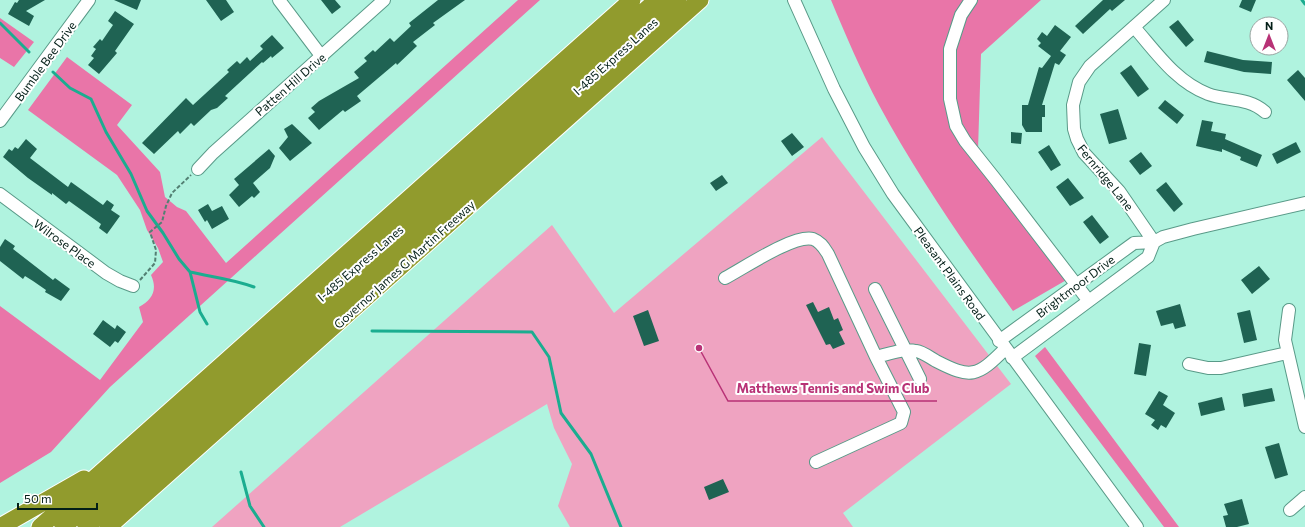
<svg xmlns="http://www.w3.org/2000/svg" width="1305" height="527" font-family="Commissioner,sans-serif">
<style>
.green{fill:#efa3c1}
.forest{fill:#e975a8}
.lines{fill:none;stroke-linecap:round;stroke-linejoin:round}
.stream{stroke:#1bad90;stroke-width:3}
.building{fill:#1f6353}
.minor-casing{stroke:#599a88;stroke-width:14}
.highway-casing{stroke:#fff;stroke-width:19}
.path{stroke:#538073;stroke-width:2;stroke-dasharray:4 2;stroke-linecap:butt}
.minor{stroke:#fff;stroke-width:12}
.highway{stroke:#919b2d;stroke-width:17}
.labels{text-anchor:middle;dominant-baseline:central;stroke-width:4;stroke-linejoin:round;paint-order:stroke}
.street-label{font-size:12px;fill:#031e17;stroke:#fff}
.leader{fill:none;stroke:#b83276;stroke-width:1.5}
.callout-dot{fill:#b83276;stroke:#fff;stroke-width:1.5}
.callout-label{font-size:13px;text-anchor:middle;font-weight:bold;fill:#b83276;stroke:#fff;stroke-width:4;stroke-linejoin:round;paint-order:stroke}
</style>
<rect width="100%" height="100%" fill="#b0f3df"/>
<path class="green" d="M822,137L1011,384L843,513L853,527H570L558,506L572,464L554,428L547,404L340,527H212L552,225L614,313Z"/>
<path class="forest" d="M518,0H540L110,387L51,452L0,483V306L100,380L143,322L139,307C152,300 158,290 151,275L163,262L158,248L147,230L140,210L117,175L28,110L67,57L132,105L117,125L160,172L165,197L177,207L186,211L226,263Z
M831,0H1041L981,54L978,150L1075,275L1013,311C965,245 918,177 879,105C861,71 846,36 831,0Z
M0,18L34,42L14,67L0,58Z
M1045,347L1179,527H1164L1035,356Z"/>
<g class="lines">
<path class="stream" d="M1302,0L1305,4
M0,23L29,52
M53,72L70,88L91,99L106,132L131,174L147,211L163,233L179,259L190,272L200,312L207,324
M190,272C212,277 233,279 254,287
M372,331L532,332L549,357L561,413L591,454L621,527
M241,472L250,506L264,527"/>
</g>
<path class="building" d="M19,0H45L26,11L34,16L29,26L8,14L15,2L17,3Z
M114,0H141L137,10Z
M206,0H226L234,12L221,21Z
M321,0H335L341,7L332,14Z
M438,0H465L433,23L435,25L413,42L417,46L397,65L396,63L357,96L361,101L345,112L343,110L319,130L308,118L315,112L311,108L319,101L359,78L354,72L367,61L364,58L373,50L375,52L390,38L394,42L411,26L409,23Z
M1103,0H1125L1112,11L1110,9L1083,34L1075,26Z
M1242,0H1256L1251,12L1239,7Z
M115,11L134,24L115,51L117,53L99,74L88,65L94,58L91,56L96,49L93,47L100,39L102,41L113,25L108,21Z
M1178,20L1194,40L1186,47L1169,27Z
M1055,25L1071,37L1060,51L1066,55L1059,65L1055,63L1042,105H1045V117H1042V132H1026L1022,125V105H1028L1039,67L1042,68L1051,56L1038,46L1041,43L1037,39L1042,32L1047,36Z
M272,35L284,48L272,58L271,56L263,63L262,62L225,96L228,98L217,108L211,110L194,126L191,123L180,134L178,131L154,154L142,143L186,98L193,105L229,72L227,70L237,61L240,64L247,57L250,61L263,49L260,46Z
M1207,51L1243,60L1272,62L1271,74L1244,72L1204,62Z
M1131,65L1149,89L1138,97L1120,73Z
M1298,70L1305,78V101L1287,80Z
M1165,100L1184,115L1177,124L1158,108Z
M1118,109L1127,139L1109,144L1100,114Z
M1202,120L1213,122L1211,131L1226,134L1225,139L1262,155L1257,167L1240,160L1241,157L1222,149V152L1196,146Z
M292,124L312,143L290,161L279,148L288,137L284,129Z
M1011,132L1022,133L1021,144L1011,143Z
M792,133L804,147L792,156L781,141Z
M26,139L37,149L30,158L68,187L71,182L103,205L107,200L114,205L111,210L120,216L107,234L99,228L101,224L69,201L66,204L52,193V195L28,178L3,157L9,149L12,151L15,147L18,149Z
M1296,142L1301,152L1277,164L1272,154Z
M1049,145L1061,165L1051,171L1038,152Z
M269,149L275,156L270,168L253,183L260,192L254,198L252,196L239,207L229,195L239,185L234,179Z
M1141,152L1152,166L1140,175L1129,161Z
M722,175L728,183L716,191L710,183Z
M1068,178L1084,198L1070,206L1056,187Z
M1166,182L1183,204L1174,212L1156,190Z
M208,204L212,211L222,206L229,219L212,229L207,220L205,222L198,210Z
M1092,215L1109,237L1100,244L1083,222Z
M5,239L15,246L13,249L53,280L55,278L70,289L61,301L45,292L46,290L33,281L25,276L23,279L0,261V247Z
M1259,266L1270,279L1252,294L1241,280Z
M813,302L818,312L829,307L834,320L838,318L843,330L839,332L845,344L833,349L830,344L826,345L806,305Z
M1180,304L1186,326L1175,329L1173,323L1161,326L1156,311Z
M648,310L659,341L644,346L633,316Z
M1250,310L1257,340L1244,343L1237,313Z
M103,320L115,329L117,325L126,332L118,343L115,341L110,347L93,334Z
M1139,343L1151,345L1146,376L1134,374Z
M1272,388L1275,401L1244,407L1242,394Z
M1159,391L1168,396L1163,405L1175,413L1166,428L1161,425L1158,430L1151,425L1155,420L1145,414Z
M1222,397L1225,410L1201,416L1198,403Z
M1279,443L1288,475L1275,479L1265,447Z
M723,479L729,492L709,500L704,487Z
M1242,499L1249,524L1237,527H1226L1223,516L1228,515L1224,504Z"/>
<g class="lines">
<g class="minor-casing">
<path id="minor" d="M279,0L322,57
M794,0L834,89L864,147L893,194L1137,527
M971,0L961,15L950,49V99L956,126L965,141L996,180L1088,300
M1164,0L1090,66L1079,82L1073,105L1074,129L1077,139L1084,153L1119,191L1154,242L1163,237L1193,229L1305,203
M1134,27C1156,52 1176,82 1208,94C1227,101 1248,97 1265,112
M0,121L89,0
M198,169L213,153L384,0
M0,194L106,273L120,281L133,286
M725,278C744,268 794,234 813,239C821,242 824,248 828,254L876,357C889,354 903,348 916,351C923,352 929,357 936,361C971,379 977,377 1005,349
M875,289L920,379
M1289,310L1285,340L1305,427
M999,341L1134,243L1154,242L1148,257L1012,358
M1189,364L1208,368H1221L1287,353
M816,462L901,423L904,412L876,357
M1290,510L1305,497"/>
</g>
<g class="highway-casing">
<path id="highway" d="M0,527L84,479
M40,527L632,0
M63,527L657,0
M86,527L678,0
M108,527L700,0"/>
</g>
<path class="path" d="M140,280L155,263L156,250L150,232L162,222L166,206L172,193L191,175"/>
<use href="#minor" class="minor"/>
<use href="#highway" class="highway"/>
</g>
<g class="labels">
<g class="street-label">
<text transform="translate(615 56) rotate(-42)">I-485 Express Lanes</text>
<text transform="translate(45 61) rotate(-54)">Bumble Bee Drive</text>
<text transform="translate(290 84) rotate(-41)">Patten Hill Drive</text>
<text transform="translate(1106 177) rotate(51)">Fernridge Lane</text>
<text transform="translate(65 243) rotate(36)">Wilrose Place</text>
<text transform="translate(360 263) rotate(-41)">I-485 Express Lanes</text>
<text transform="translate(404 264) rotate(-42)">Governor James G Martin Freeway</text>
<text transform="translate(950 273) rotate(54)">Pleasant Plains Road</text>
<text transform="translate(1075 286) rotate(-37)">Brightmoor Drive</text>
</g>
</g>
<path class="leader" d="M699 348L728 401H937"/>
<circle class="callout-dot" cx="699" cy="348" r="4"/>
<g class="callout-label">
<text x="833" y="393">Matthews Tennis and Swim Club</text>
</g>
<g transform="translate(1269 36)"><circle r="19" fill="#ffffff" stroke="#9aa5a2"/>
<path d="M0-3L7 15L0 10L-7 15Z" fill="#b83276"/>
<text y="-6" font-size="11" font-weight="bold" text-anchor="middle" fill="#031e17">N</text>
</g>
<path d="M18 503v6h79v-6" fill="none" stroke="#031e17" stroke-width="2"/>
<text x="24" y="503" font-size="12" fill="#031e17" stroke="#ffffff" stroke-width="3" paint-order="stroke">50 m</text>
</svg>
